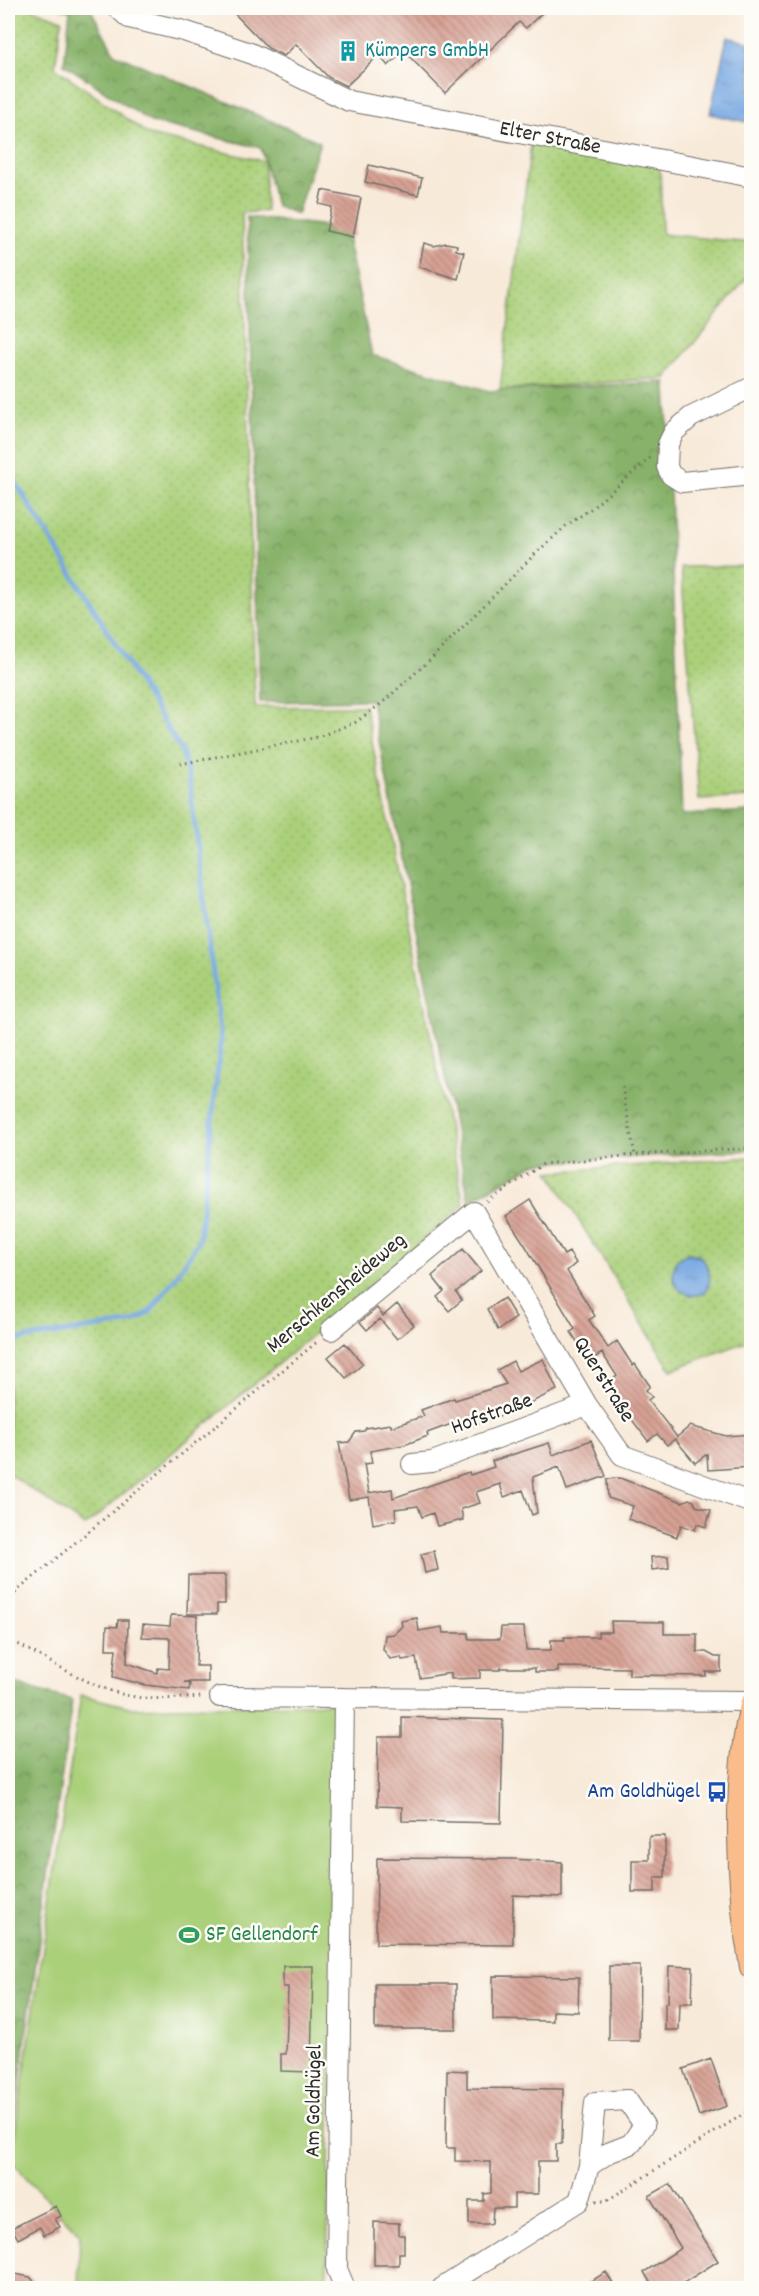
<svg xmlns="http://www.w3.org/2000/svg" width="759" height="2296" font-family="Dekko,sans-serif">
<style>
.grass{fill:url(#grass-dots);stroke:#6b7e52;stroke-width:1.5}
.forest{fill:url(#forest-crowns);stroke:#5a6e4a;stroke-width:1.5}
.pitch{fill:#abd07a;stroke:#6b7e52;stroke-width:1.5}
.water{fill:url(#water-ripples);stroke:#516a86;stroke-width:1.5}
.lines{fill:none;stroke-linecap:round;stroke-linejoin:round}
.stream{stroke:#77a8e2;stroke-width:5}
.building{fill:url(#building-back-hatch)}
.minor-casing{stroke:#736e68;stroke-width:22}
.major-casing{stroke:#736e68;stroke-width:26}
.path{stroke:#736e68;stroke-width:3;stroke-dasharray:1.5 4.5;stroke-linecap:butt}
.minor{stroke:#fff;stroke-width:20}
.major{stroke:#fabc8b;stroke-width:24}
.labels{text-anchor:middle;dominant-baseline:central;stroke-width:5;stroke-linejoin:round;paint-order:stroke}
.culture-label{font-size:22px;fill:#0d838f;stroke:#fdfcf7;text-anchor:start}
.street-label{font-size:22px;fill:#2b2b2b;stroke:#fdfcf7}
.transit-label{font-size:22px;fill:#164399;stroke:#fdfcf7;text-anchor:end}
.leisure-label{font-size:22px;fill:#27864d;stroke:#fdfcf7;text-anchor:start}
</style>
<defs>
<pattern id="grass-dots" width="8" height="8" patternUnits="userSpaceOnUse" patternTransform="scale(1.5)"><rect width="8" height="8" fill="#abd07a"/><path d="M2 2h.1M6 6h.1" fill="none" stroke="#93b36a" stroke-width="1.8" stroke-linecap="round"/></pattern>
<pattern id="forest-crowns" width="20" height="18" patternUnits="userSpaceOnUse" patternTransform="scale(1.5)"><rect width="20" height="18" fill="#88b26a"/><path d="M2 6a3 3 0 1 1 6 0M12 15a3 3 0 1 1 6 0" fill="none" stroke="#6f9157"/></pattern>
<pattern id="water-ripples" width="26" height="14" patternUnits="userSpaceOnUse" patternTransform="scale(1.5)"><rect width="26" height="14" fill="#77a8e2"/><path d="M2 4q2-2 4 0t4 0M15 11q2-2 4 0t4 0" fill="none" stroke="#6289b7"/></pattern>
<pattern id="building-back-hatch" width="6" height="6" patternUnits="userSpaceOnUse" patternTransform="scale(1.5)"><rect width="6" height="6" fill="#d8a295"/><path d="M-1 5l2 2M0 0l6 6M5-1l2 2" fill="none" stroke="#af847a"/></pattern>
</defs>
<rect width="100%" height="100%" fill="#fdfcf7"/>
<filter id="ink" filterUnits="userSpaceOnUse"><feTurbulence type="fractalNoise" baseFrequency=".0167" numOctaves="2"/><feDisplacementMap in="SourceGraphic" scale="12" xChannelSelector="R" yChannelSelector="G"/><feConvolveMatrix kernelMatrix="1 2 1 2 8 2 1 2 1" color-interpolation-filters="sRGB"/></filter>
<filter id="wash" filterUnits="userSpaceOnUse"><feTurbulence type="fractalNoise" baseFrequency=".008" numOctaves="4" result="noise"/><feDisplacementMap in="SourceGraphic" scale="24" xChannelSelector="R" yChannelSelector="G"/><feGaussianBlur stdDeviation="1.35" result="paint"/><feColorMatrix in="noise" values="0 0 0 0 0 0 0 0 0 0 0 0 0 0 0 0 0 1.4 0 .05"/><feComposite in="paint" operator="in"/></filter>
<g filter="url(#wash)">
<rect width="100%" height="100%" fill="#f8ead9"/>
<path class="grass" d="M8,8H30L62,20L55,67L149,135L264,161L266,211L242,213L255,707L365,706L464,1205L308,1339L85,1526L8,1473Z
M532,137L660,163L662,234L751,243V272L666,378L500,390Z
M751,566V797L699,800L681,567Z
M751,1157V1340L671,1370L549,1172Z"/>
<path class="forest" d="M61,8H90L115,54L320,142L297,214L276,206L261,148L151,122L64,64L70,11Z
M247,217L345,228L372,355L489,391L666,382L682,815L751,811V1150L536,1163L469,1201L371,700L260,702Z
M15,1684L72,1700L11,2145L8,2144V1709Z"/>
<path class="pitch" d="M81,1695L133,1708L338,1703L327,2272L324,2288H78L80,2235L11,2161Z"/>
<path class="water" d="M727,37L751,43V123L710,114Z
M687,1253C695,1253 702,1255 706,1264C726,1312 656,1300 677,1260Z"/>
<g class="lines">
<path class="stream" d="M8,470L182,752L189,777L221,1039L199,1240L178,1274L150,1312L133,1322L8,1341"/>
</g>
<g id="blocks">
<path class="building" d="M229,8H547L526,28L519,22L445,93L404,51L388,66L379,55L346,86L328,77L296,44L284,56L268,48Z
M369,165L422,178L418,195L365,182Z
M322,190L361,198L353,237L326,231L332,207L319,204Z
M424,243L434,246L446,243L457,245L456,250L464,252L458,279L419,267Z
M530,1200L564,1255L569,1252L576,1263L567,1271L595,1316L589,1320L608,1348L617,1341L633,1366L635,1364L650,1386L646,1390L652,1397L648,1400L677,1437L690,1426L726,1436L752,1434V1467L708,1470L707,1454L695,1463L675,1439L667,1445L657,1434L648,1441L605,1384L617,1376L602,1353L589,1361L571,1332L575,1329L525,1245L506,1216Z
M463,1249L481,1271L456,1292L462,1300L449,1311L437,1297L444,1291L432,1276Z
M504,1298L516,1318L498,1330L487,1309Z
M397,1304L414,1325L397,1339L380,1319L367,1330L360,1322L377,1308L383,1316Z
M345,1343L363,1364L346,1378L328,1357Z
M543,1359L557,1390L513,1411L457,1431L454,1423L427,1433L428,1436L404,1445L370,1451L372,1463L364,1464L369,1493L392,1489L393,1498L469,1472L470,1475L494,1467L492,1461L549,1443L553,1455L591,1440L606,1476L567,1490L559,1467L533,1477L537,1513L532,1515L523,1490L504,1497L500,1484L476,1492L480,1503L461,1509L463,1520L437,1526L433,1513L422,1517L418,1506L395,1509L396,1520L373,1524L369,1497L349,1500L339,1443L349,1442L356,1432L364,1431L366,1428L391,1424V1427L424,1416L421,1410L454,1398L455,1400L506,1384L497,1370L513,1361L518,1371Z
M620,1478L682,1502L689,1499L694,1501L696,1506L711,1510L706,1527L697,1524L695,1530L681,1525L677,1537L628,1519L633,1506L608,1498L607,1479Z
M434,1551L438,1570L425,1573L421,1554Z
M668,1556L669,1568L652,1570L651,1557Z
M188,1575H225V1604H217V1614H187Z
M171,1615L197,1616L196,1666H208V1682H184L190,1684L189,1690L145,1685L113,1677L116,1649H106L107,1626L117,1627L118,1620H128L127,1663L157,1673L158,1668L169,1669L170,1638L142,1637L143,1624L170,1626Z
M417,1618L419,1631L442,1627L443,1633H468L469,1639H500L501,1627H524L526,1650H551V1640H565L564,1637H598V1632H612L611,1621L664,1622V1634H697V1652H706L715,1657H721V1672H706V1676L629,1675V1668L558,1667V1672H535V1668H500V1670H480V1678L451,1679V1673L420,1678L416,1658L402,1660L401,1657L390,1659L383,1649L385,1635L394,1634L402,1626L401,1621Z
M402,1717L503,1720L501,1823L402,1821V1807L377,1806L378,1737H402Z
M649,1836H665V1877H655V1892H632V1860H649Z
M377,1858L513,1859L562,1862V1897L513,1895V1945L376,1944Z
M283,1966H313L311,2072L281,2071V2054H286L288,1987H283Z
M609,1966H640L639,2041H609Z
M669,1966L693,1967L692,2003H680L679,2030H665V2003H668Z
M493,1976L579,1977L578,2012L553,2011V2021L493,2020Z
M375,1984H456V2029H375Z
M711,2059L727,2106L699,2116L683,2069Z
M447,2070L467,2071V2088L563,2089L562,2144H556V2161H538V2194H514V2208H493L492,2223L489,2224H469V2201H484V2194L491,2193V2162L455,2161V2148H446Z
M670,2184L718,2261L674,2289H654L644,2272L681,2248L649,2196Z
M56,2206L61,2216L55,2219L60,2227L44,2235L40,2227L18,2239L12,2228Z
M374,2222L399,2223V2235H404V2253H399V2265H374Z
M606,2272L616,2289H578Z
M15,2274L30,2277L41,2289H8V2277Z"/>
</g>
</g>
<g filter="url(#ink)">
<use href="#blocks" fill-opacity="0" stroke="#736e68" stroke-width="1.5"/>
<g class="lines">
<g class="minor-casing">
<path id="minor" d="M118,8L129,18L184,31L250,53L349,101L752,177
M752,387L691,417L674,432L668,444L667,467L671,475L682,482L752,475
M331,1330L474,1212L587,1405L622,1455L752,1503
M412,1464L432,1462L587,1405
M220,1697L344,1698
M345,2288L337,2269L344,1698L752,1701
M442,2288L579,2201L589,2166L595,2102L627,2100L644,2125L631,2144L608,2153L589,2166"/>
</g>
<g class="major-casing">
<path id="major" d="M752,1705C734,1780 738,1891 752,1967"/>
</g>
<path class="path" d="M746,130L752,131
M180,764L318,737L356,722L382,703L430,660L536,553L566,526L592,508L650,458
M622,1087L635,1155
M487,1202L543,1164L635,1155L752,1148
M8,1603L17,1591L318,1341
M8,1639C44,1657 85,1685 125,1695C150,1701 177,1698 203,1697
M596,2201H606L745,2113L752,2112"/>
<use href="#minor" class="minor"/>
<use href="#major" class="major"/>
</g>
</g>
<defs>
<g id="building-bare" transform="scale(1.62)"><path d="M-4-6H4V6H1V3H-1V6H-4ZM-2.5-4.3h1.7v1.8h-1.7ZM.8-4.3h1.7v1.8H.8ZM-2.5-1h1.7V.8h-1.7ZM.8-1h1.7V.8H.8Z" fill="#0f9aa8" stroke="#fdfcf7" stroke-width="2.5" paint-order="stroke"/></g>
<g id="bus-bare" transform="scale(1.62)"><path d="M-5-6H5V4H4V6H2V4H-2V6H-4V4H-5ZM-3.5-4V0h7V-4ZM-3.5 1.2v1.5H-2V1.2ZM2 1.2v1.5H3.5V1.2Z" fill="#1a4fb4" stroke="#fdfcf7" stroke-width="2.5" paint-order="stroke"/></g>
<g id="stadium-bare" transform="scale(1.62)"><path d="M0-5a6.5 5 0 1 0 0 10a6.5 5 0 1 0 0-10ZM-3.5-1.8h7v3.6h-7Z" fill="#2e9e5b" stroke="#fdfcf7" stroke-width="2.5" paint-order="stroke"/></g>
</defs>
<g fill-rule="evenodd">
<use href="#building-bare" x="348" y="51"/>
<use href="#bus-bare" x="717" y="1792"/>
<use href="#stadium-bare" x="189" y="1935"/>
</g>
<g class="labels">
<g class="culture-label">
<text x="365" y="51">Kümpers GmbH</text>
</g>
<g class="street-label">
<text transform="translate(550 139) rotate(11)">Elter Straße</text>
<text transform="translate(337 1294) rotate(-40)">Merschkensheideweg</text>
<text transform="translate(603 1380) rotate(58)">Querstraße</text>
<text transform="translate(492 1415) rotate(-20)">Hofstraße</text>
<text transform="translate(315 2101) rotate(-89)">Am Goldhügel</text>
</g>
<g class="transit-label">
<text x="700" y="1792">Am Goldhügel</text>
</g>
<g class="leisure-label">
<text x="206" y="1935">SF Gellendorf</text>
</g>
</g>
<rect width="759" height="2296" fill="none" stroke="#fdfcf7" stroke-width="30"/>
</svg>
